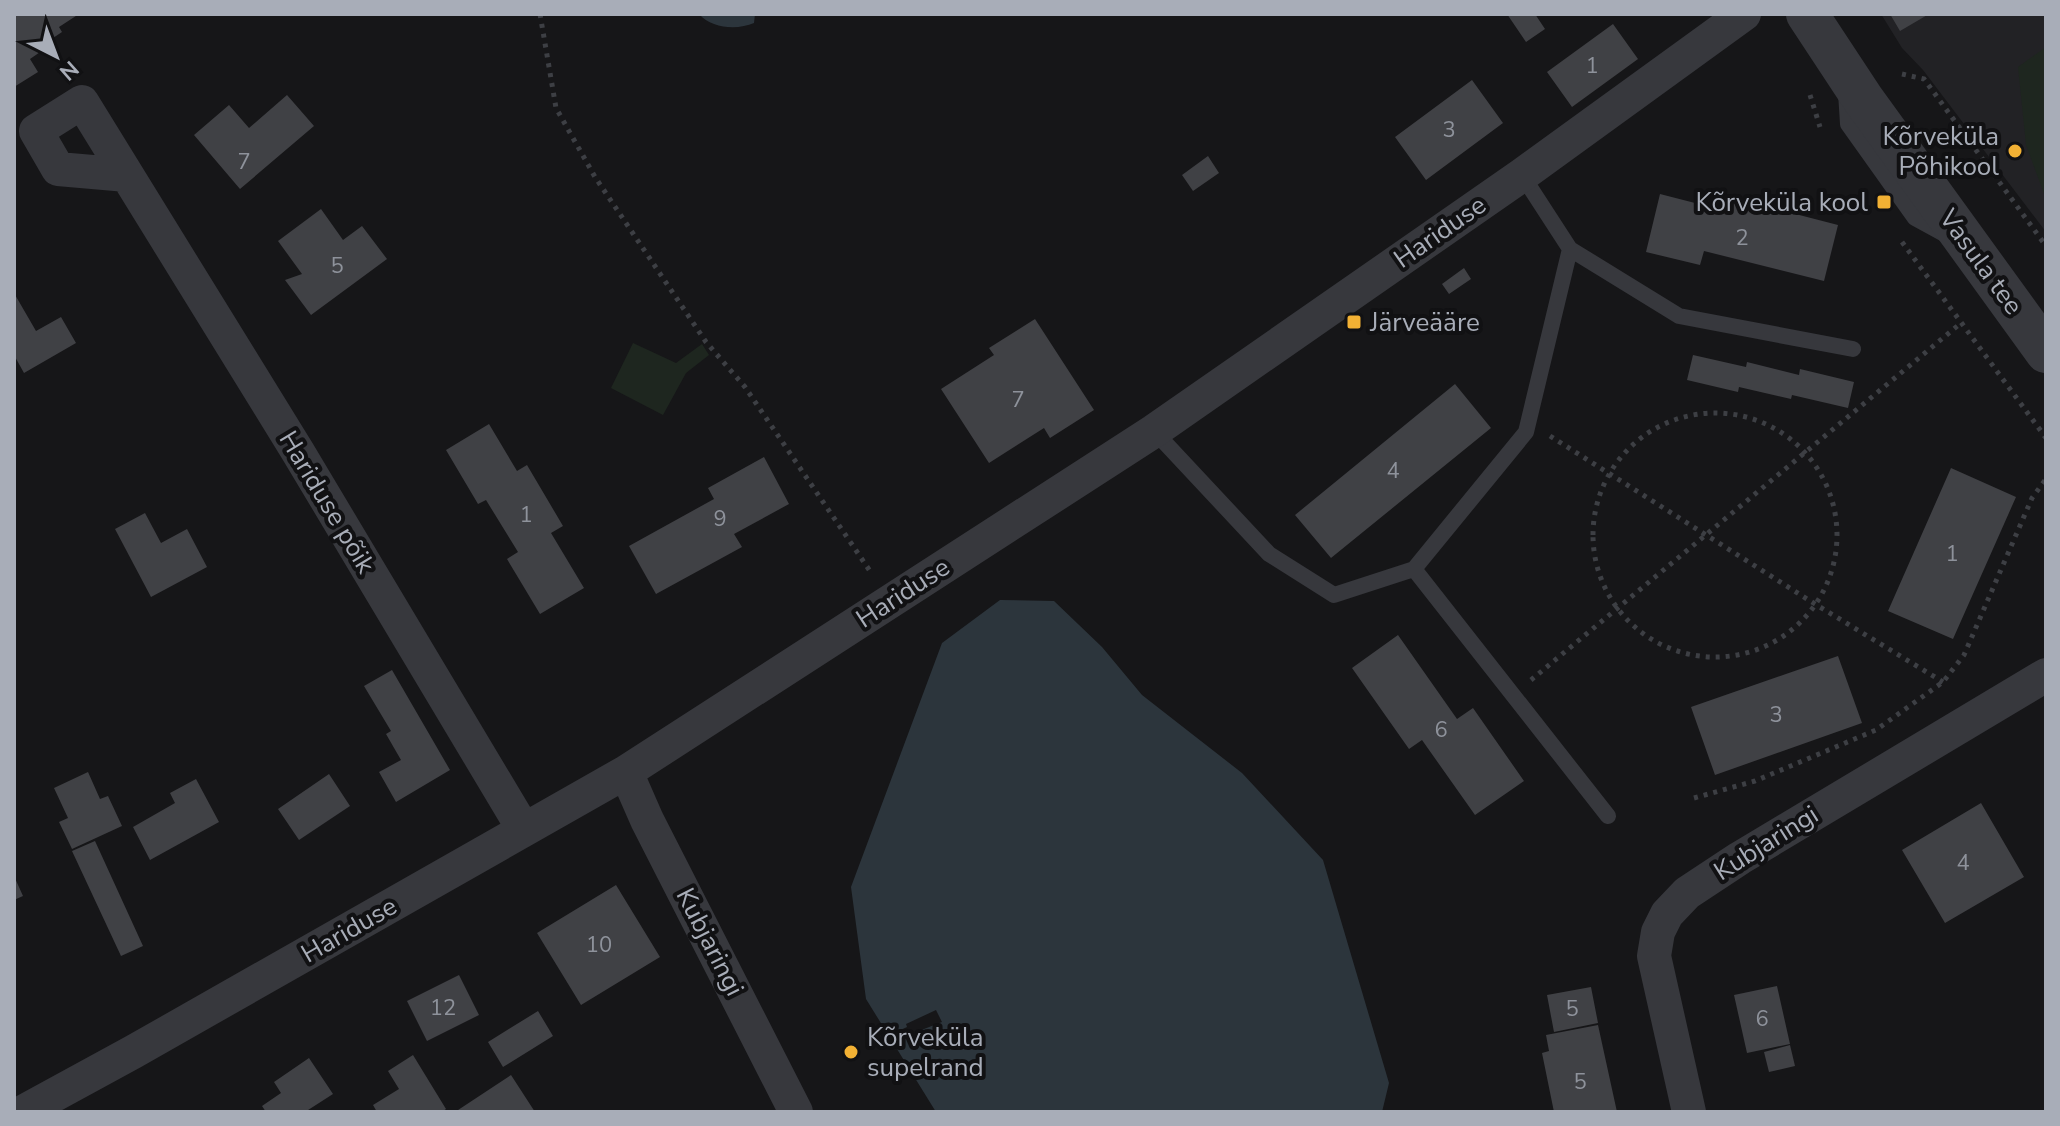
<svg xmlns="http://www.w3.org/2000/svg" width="2060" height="1126" font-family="'Nunito Sans',sans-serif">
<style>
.built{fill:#222225}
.green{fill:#1e261f}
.water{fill:#2c353c}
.pier{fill:#161618}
.building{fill:#404145}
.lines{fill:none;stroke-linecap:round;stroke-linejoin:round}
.path{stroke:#3d3f44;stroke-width:5;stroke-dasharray:4 6;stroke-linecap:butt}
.service{stroke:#37383d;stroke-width:16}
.minor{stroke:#37383d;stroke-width:34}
.tertiary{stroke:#37383d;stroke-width:42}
.poi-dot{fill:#f2b134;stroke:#111113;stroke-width:3}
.labels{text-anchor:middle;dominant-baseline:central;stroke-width:8;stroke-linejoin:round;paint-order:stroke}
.number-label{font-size:22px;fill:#8e929b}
.poi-label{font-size:26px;fill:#a8adb8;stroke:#111113;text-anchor:end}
.street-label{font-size:26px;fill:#a8adb8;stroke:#111113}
</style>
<rect width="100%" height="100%" fill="#161618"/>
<path class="built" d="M1881,14H2046V232L1923,70L1902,48Z"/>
<path class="green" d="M2046,47V199L2026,145L2018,67Z
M633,343L676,363L702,344L709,355L686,373L663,415L611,388Z"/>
<path class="water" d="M699,14H755L754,23C738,30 712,29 699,14Z
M1000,600L1054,601L1102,647L1142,695L1242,773L1323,860L1389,1083L1382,1112H936L866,999L851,887L942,643Z"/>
<path class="pier" d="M936,1010L942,1022L888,1043L885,1037L907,1027L906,1024Z"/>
<path class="building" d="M14,14H79L59,27L62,32L44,44L46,48L30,59L38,72L14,87Z
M1507,14H1535L1545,29L1526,42Z
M1890,14H1929L1900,31Z
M1613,24L1638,59L1572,107L1547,72Z
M1472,80L1503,123L1426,180L1395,137Z
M287,95L314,126L240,189L194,135L229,105L249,128Z
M1208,156L1219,173L1193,191L1182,175Z
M1660,194L1730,212L1734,198L1838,225L1824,281L1704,251L1700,265L1646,252Z
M321,209L343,240L362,226L387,259L311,315L285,280L302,274L278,241Z
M1464,268L1471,279L1449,294L1442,284Z
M14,293L36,331L61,317L76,343L24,373L14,355Z
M1035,319L1094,410L1050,438L1044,428L989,463L941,389L994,355L989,348Z
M1693,355L1746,367L1747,362L1799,375L1800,369L1854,382L1848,408L1792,395L1791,399L1739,387L1738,392L1687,380Z
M1455,384L1491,428L1331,558L1295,515Z
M489,424L517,471L527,465L563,526L551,533L584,588L540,614L507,559L518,552L486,500L478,504L446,450Z
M764,457L789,504L734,534L742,547L656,594L629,546L714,499L708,488Z
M1951,468L2016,497L1953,639L1888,611Z
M145,513L161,543L187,529L207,567L151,597L115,529Z
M1398,635L1457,719L1473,708L1524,781L1475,815L1422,740L1409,749L1352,668Z
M1838,656L1862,723L1715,775L1691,707Z
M392,670L450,770L396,802L379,772L401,760L386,734L391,731L364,686Z
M88,772L100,799L108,796L122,826L72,849L59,822L68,818L54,788Z
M329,774L350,806L299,840L278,809Z
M196,779L219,822L150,860L133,827L175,803L170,793Z
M1981,803L2024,877L1945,923L1902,850Z
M95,841L143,946L121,956L72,851Z
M14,876L23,896L14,900Z
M616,885L660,957L581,1005L537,933Z
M459,975L479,1015L427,1041L407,1001Z
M1777,986L1790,1044L1747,1053L1734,995Z
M1591,987L1598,1023L1554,1032L1547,995Z
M538,1011L553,1036L503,1067L488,1042Z
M1598,1025L1617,1112H1554L1542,1053L1549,1051L1546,1035Z
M1790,1045L1795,1066L1769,1072L1764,1052Z
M413,1055L446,1109L442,1112H377L373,1105L399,1089L388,1071Z
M309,1058L333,1094L305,1112H266L262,1106L281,1093L274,1082Z
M511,1075L535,1112H455Z"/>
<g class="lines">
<path class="path" d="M540,14L556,108L595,177L706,342L745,387L872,574
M1902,74L1924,79L2046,246
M1810,95L1820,127
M1902,242L2046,438
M1593 535a122 122 0 1 1 244 0a122 122 0 1 1-244 0Z
M1550,436L1815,604L1943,682
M1531,680L1961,323
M1694,798L1755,781L1876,730L1943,682L1964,655L2032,498L2046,479"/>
<path class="service" d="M1846,92L1848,124L1900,197L1915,218L1948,236
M1570,249L1679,316L1853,349
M1154,431L1269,554L1334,595L1414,569L1526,432L1570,249L1522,175
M1414,569L1608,816"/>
<path class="minor" d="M127,175L58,169L36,131L82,102L298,452L524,830
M626,772L647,820L796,1112
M23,1112L133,1052L626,772L1154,431L1522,175L1744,14
M1689,1112L1654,956L1658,932L1667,914L1687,893L1740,858L2046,675"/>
<path class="tertiary" d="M1807,14L1863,99L2046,352"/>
</g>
<g class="poi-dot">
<circle cx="2015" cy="151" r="8"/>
<rect x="1876" y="194" width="16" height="16" rx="4"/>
<rect x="1346" y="314" width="16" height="16" rx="4"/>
<circle cx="851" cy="1052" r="8"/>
</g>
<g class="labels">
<g class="number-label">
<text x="1592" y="66">1</text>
<text x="1449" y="130">3</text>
<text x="244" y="162">7</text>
<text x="1742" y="238">2</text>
<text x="337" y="266">5</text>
<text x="1018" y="400">7</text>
<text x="1393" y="471">4</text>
<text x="526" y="515">1</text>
<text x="720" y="519">9</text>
<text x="1952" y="554">1</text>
<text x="1776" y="715">3</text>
<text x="1441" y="730">6</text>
<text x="1963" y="863">4</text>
<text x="599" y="945">10</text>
<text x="443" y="1008">12</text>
<text x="1572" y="1009">5</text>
<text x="1762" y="1019">6</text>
<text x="1580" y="1082">5</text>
</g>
<g class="poi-label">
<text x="1999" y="136">Kõrveküla<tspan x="1999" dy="30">Põhikool</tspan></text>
<text x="1868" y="202">Kõrveküla kool</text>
<text x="1370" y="322" text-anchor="start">Järveääre</text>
<text x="867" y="1037" text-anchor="start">Kõrveküla<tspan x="867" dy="30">supelrand</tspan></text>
</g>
<g class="street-label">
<text transform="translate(1440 232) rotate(-35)">Hariduse</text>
<text transform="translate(1981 262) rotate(54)">Vasula tee</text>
<text transform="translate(327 502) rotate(59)">Hariduse põik</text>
<text transform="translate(903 593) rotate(-33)">Hariduse</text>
<text transform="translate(1766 843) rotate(-32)">Kubjaringi</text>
<text transform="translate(349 930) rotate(-30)">Hariduse</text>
<text transform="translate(710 942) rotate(63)">Kubjaringi</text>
</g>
</g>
<rect width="2060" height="1126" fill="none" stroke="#a8adb8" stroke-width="32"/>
<g transform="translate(56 56) rotate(138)" stroke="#111113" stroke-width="6" paint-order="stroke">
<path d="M0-6L14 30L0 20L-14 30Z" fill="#a8adb8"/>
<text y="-12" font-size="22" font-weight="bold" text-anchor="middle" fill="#a8adb8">N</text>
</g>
</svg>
